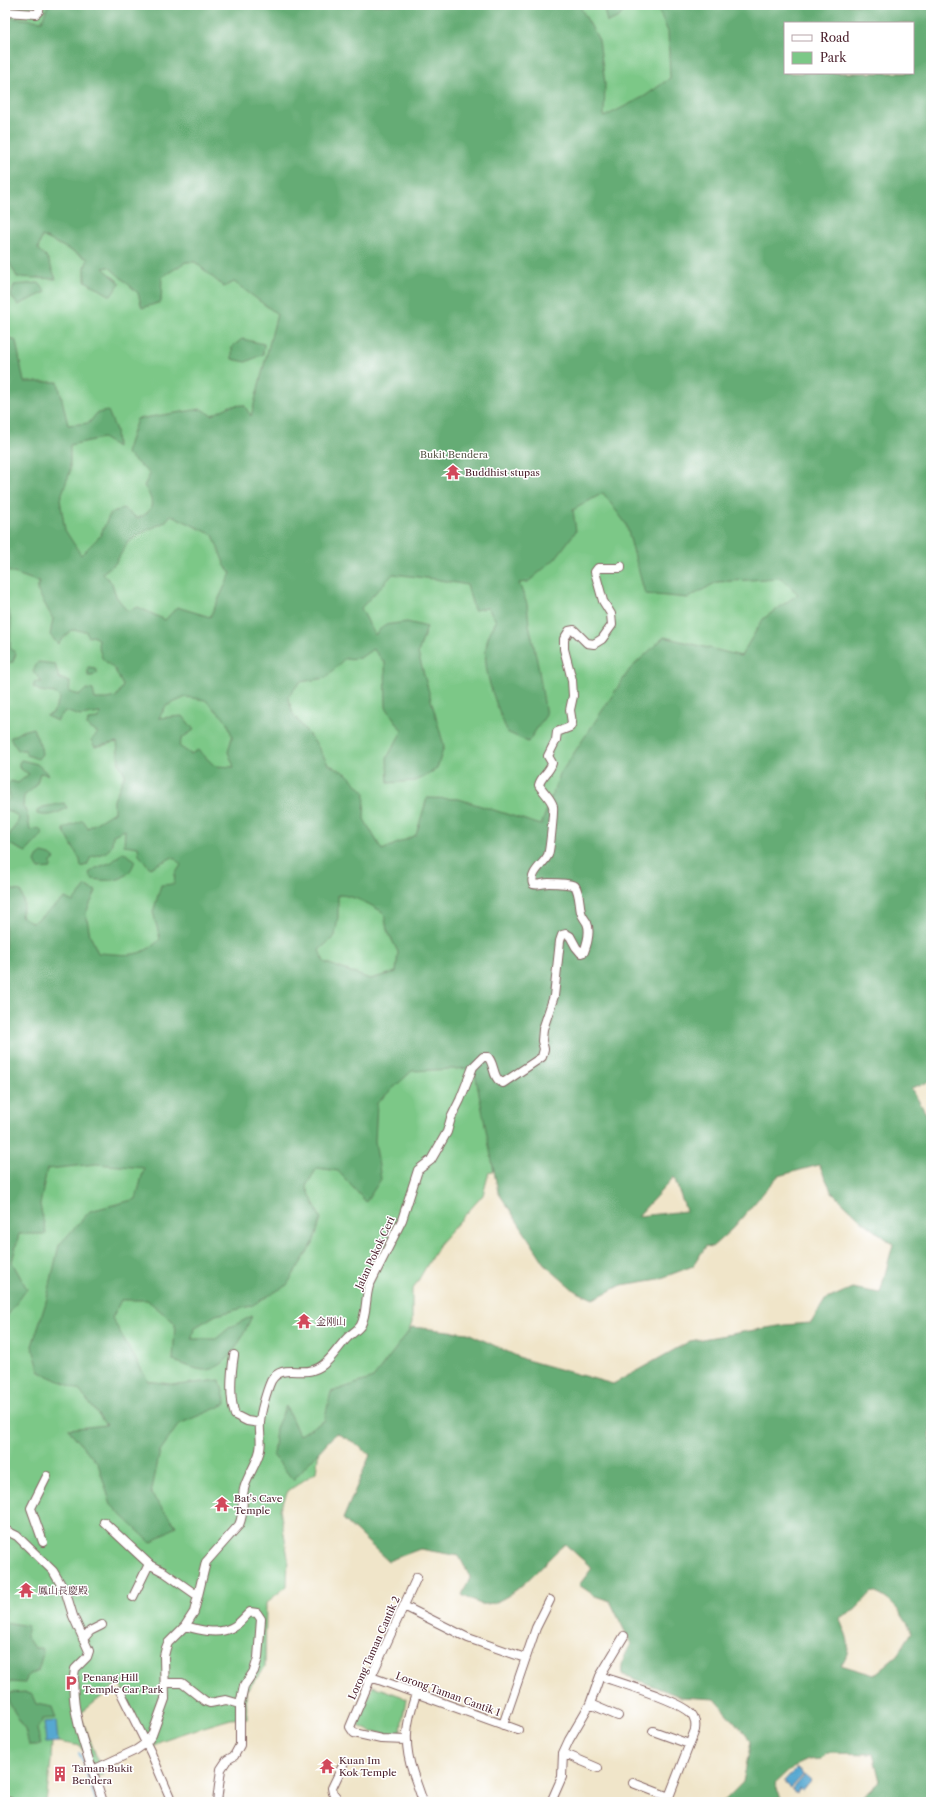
<svg xmlns="http://www.w3.org/2000/svg" width="936" height="1807" font-family="'Libre Caslon Text','Noto Serif SC',serif">
<style>
.green{fill:#7cc887;stroke:#637459;fill-rule:evenodd}
.forest{fill:#65ac74;stroke:#586650;fill-rule:evenodd}
.water{fill:#57a8d1;stroke:#50647e}
.lines{fill:none;stroke-linecap:round;stroke-linejoin:round}
.stream{stroke:#57a8d1;stroke-width:2}
.minor-casing{stroke:#846462;stroke-width:10}
.minor{stroke:#fff;stroke-width:8}
.labels{text-anchor:middle;dominant-baseline:central;stroke-width:3;stroke-linejoin:round;paint-order:stroke}
.park-label{font-size:10px;fill:#5c5a4b;stroke:#fff}
.poi-label{font-size:10px;fill:#4a1f2b;stroke:#fff;text-anchor:start}
.street-label{font-size:10px;fill:#4a1f2b;stroke:#fff}
</style>
<rect width="100%" height="100%" fill="#fff"/>
<filter id="ink" filterUnits="userSpaceOnUse"><feTurbulence type="fractalNoise" baseFrequency=".025" numOctaves="2"/><feDisplacementMap in="SourceGraphic" scale="8" xChannelSelector="R" yChannelSelector="G"/><feConvolveMatrix kernelMatrix="1 2 1 2 8 2 1 2 1" color-interpolation-filters="sRGB"/></filter>
<filter id="wash" filterUnits="userSpaceOnUse"><feTurbulence type="fractalNoise" baseFrequency=".012" numOctaves="4" result="noise"/><feDisplacementMap in="SourceGraphic" scale="16" xChannelSelector="R" yChannelSelector="G"/><feGaussianBlur stdDeviation="0.9" result="paint"/><feColorMatrix in="noise" values="0 0 0 0 0 0 0 0 0 0 0 0 0 0 0 0 0 1.4 0 .05"/><feComposite in="paint" operator="in"/></filter>
<g filter="url(#wash)">
<rect width="100%" height="100%" fill="#f0e5c9"/>
<path class="green" d="M5,5H931V1048L489,1172L483,1195L440,1243L412,1291V1323L369,1430L331,1431L319,1449L316,1472L288,1491L280,1509L288,1558L287,1586L266,1603L265,1667L246,1692L247,1718L231,1719L187,1732L160,1741L150,1750L120,1685L115,1686L80,1714L103,1774L93,1778L81,1746L52,1741L51,1761L46,1802H5ZM785,23H913V73H785Z
M373,1686L401,1696L406,1699L400,1735L372,1732L358,1726L357,1725Z"/>
<path class="forest" d="M48,5H579L599,40L605,83L604,117L645,96L670,78L668,32L658,9L647,5H931V1084L929,1082L911,1088L930,1120L931,1802H857L880,1781L873,1754L828,1753L822,1759L808,1760L793,1767L775,1784L783,1802H723L743,1782L751,1741L715,1699L681,1697L622,1674C620,1663 626,1653 631,1644L610,1601L595,1596L579,1585L592,1568L565,1544C544,1561 515,1601 487,1604C479,1606 469,1598 462,1595L470,1577L459,1556L420,1549L388,1561L343,1519L370,1455L355,1443L336,1433L293,1480L273,1455L276,1428L286,1406L299,1435L324,1421L331,1392L373,1378L412,1327L468,1333L523,1359L613,1384L690,1341L784,1325L811,1323L825,1300L852,1288L880,1293L893,1244L861,1220L832,1192L819,1165L778,1176L733,1228L712,1247L706,1246L693,1266L659,1279L622,1285L593,1299L575,1291L547,1267L498,1192L474,1068L412,1071L377,1103L375,1141L381,1179L366,1202L338,1171L317,1168L306,1186L321,1219L313,1243L287,1285L251,1306L216,1315L194,1328L192,1339H216L229,1328L252,1316C243,1335 230,1368 206,1370C198,1371 181,1363 173,1361L175,1323L147,1300H121L112,1318L148,1381L177,1385L220,1380L226,1404L179,1424L160,1451L151,1494L176,1526L151,1543L111,1505L98,1464L68,1429L106,1425L79,1390L40,1372L32,1346L46,1302L59,1245L90,1211L136,1199L144,1168L96,1164L47,1169L40,1205L46,1234H19L12,1262L27,1289L5,1319V889L21,891L24,904L21,916L33,923L65,898L73,902L86,886L96,891L86,913L90,935L98,953C124,954 140,960 160,939L153,912L161,885L174,884L175,874L181,865L173,857L150,868L139,855L138,847L124,845L125,830L113,835C112,853 107,852 91,857L87,865L81,867L80,860L63,829L83,820L88,828L114,812V800L125,774L119,764L117,742L95,747L91,740L98,733L87,726L88,720L99,719L100,713L80,716L65,711L57,721L46,716L53,713L60,698L55,693L40,691L33,687L35,682H42L33,671L38,662L55,664L59,678L70,682L69,692L80,695L86,689L93,690L95,699H106L116,697L123,686L115,670L102,658L98,645L99,640L93,636L88,637L86,631L71,630L58,644L50,635L53,619L37,590L39,582L5,570V336L16,341L24,382H58L68,425L89,423L97,413L108,411L116,430L117,447L103,438L70,445V472L60,499L65,530L81,555L100,536L110,514L123,508L137,518C156,512 154,500 144,486L150,474L126,453L137,419L201,409L212,415L230,406L244,405L251,416L277,314L234,282L224,287L195,262H186L162,277L161,302L142,308L138,293L109,267L103,268L120,283L111,296L85,281V267L88,259L42,236L38,249L48,259L56,279L17,277L5,254V17L42,21ZM785,23H913V73H785ZM603,493L626,524L645,594L688,598L717,582L781,578L798,594L763,619L741,656L664,637L630,669L560,774L541,825L459,799L427,798L416,835L382,850L364,819L365,793L347,774L328,764L317,745L293,714L288,697L300,682L326,678L344,659L360,658L373,649L385,663L386,707L402,731L387,758L388,783L415,781L437,769L444,746L418,653L427,627L407,622L384,625L375,635L361,608L393,574L434,579L467,585L474,610L488,608L496,621C494,627 489,632 488,638C479,668 497,704 507,732L528,742L546,715L538,665L529,624L527,604L519,583L528,582L555,559L576,531L573,510ZM171,515L213,535L225,566L231,573L210,617L177,607L165,620L138,607L127,611L116,596L112,583L102,573L115,564L128,542L142,533L165,522ZM186,697L205,700L227,721L232,737L228,752L234,767L215,766L198,750L191,754L179,746L182,738L194,730L183,716L159,718L166,706ZM338,895C354,895 371,905 384,913L387,930L398,952L396,972L370,979L324,962L319,950L335,936L338,917ZM674,1177L686,1211L638,1216ZM872,1592C891,1597 903,1615 912,1632L897,1656L874,1675L841,1665C854,1647 847,1636 839,1618L855,1610Z
M603,5H630L618,18L607,22Z
M39,283L46,292L18,305L11,296L14,285Z
M242,339L264,344L263,354L246,362L232,359V347Z
M5,609L9,611L11,623L10,648L16,653L13,662L5,663Z
M88,667L95,668L98,673L92,676H88Z
M33,728L41,748L42,754L38,759L27,755L25,750H18L10,738L22,731Z
M21,760L37,764L49,775L40,773L36,786L24,796L23,807L27,812L30,830L39,828L43,834L26,852L9,844L7,839L19,819L15,814L5,809V803L10,798L7,785L11,781L18,783L29,774L19,768V763Z
M64,803L67,808C57,814 49,817 37,814V811L43,807Z
M123,852L135,860C129,882 112,882 92,879L89,873L96,868L112,862Z
M42,853L50,855L55,859L51,862V868L39,869L35,862L37,857Z
M5,1622L28,1626L26,1636L34,1648H41L43,1653L38,1671L28,1675L25,1683L10,1682L5,1686Z
M24,1692L32,1695L36,1704L52,1707L56,1718L43,1719L37,1729L41,1745H29L25,1730L8,1701L10,1693Z"/>
<path class="water" d="M56,1721L58,1742L46,1743L44,1722Z
M797,1768L804,1774L791,1788L784,1782Z
M805,1775L811,1780L802,1791L799,1789L796,1793L792,1790Z"/>
<g class="lines">
<path class="stream" d="M79,1753L84,1765L96,1802"/>
</g>
</g>
<g filter="url(#ink)">
<g class="lines">
<g class="minor-casing">
<path id="minor" d="M5,12L36,14L39,11L40,5
M234,1355C231,1374 229,1397 235,1415L247,1421L260,1423
M104,1522L149,1564L164,1572L198,1596
M5,1530L17,1536L53,1571L66,1593L73,1616L89,1651L87,1657L75,1669C67,1710 91,1763 103,1802
M43,1542L31,1508L47,1476
M133,1597L149,1564
M404,1606L468,1638L525,1658
M185,1626C199,1630 217,1635 231,1628C239,1625 244,1617 250,1612L257,1613L261,1619L258,1658L254,1671L244,1686L240,1704V1745L234,1756L227,1760L221,1769L217,1802
M83,1639L90,1631L102,1625
M600,1676C620,1683 678,1700 691,1713C695,1718 696,1724 695,1730L667,1802
M371,1677L518,1730
M165,1683H182L205,1701L210,1703L226,1700L240,1704
M120,1691L151,1753L172,1802
M416,1694C406,1723 403,1743 413,1773C416,1782 420,1792 423,1802
M590,1704L618,1716
M503,1725L536,1628L550,1600
M653,1731L689,1744
M406,1740L381,1739L354,1733L350,1727L371,1677L417,1577
M563,1753L598,1768
M93,1770L136,1750L146,1743L152,1735L165,1699L164,1656L166,1648L168,1643L185,1626L194,1612L206,1562L239,1525C245,1512 241,1502 244,1489C247,1476 257,1464 260,1450C262,1440 259,1432 260,1423C260,1413 267,1390 271,1381C281,1364 298,1375 313,1370C328,1366 337,1348 348,1337C352,1333 358,1330 361,1325C367,1313 365,1299 369,1286L402,1220L418,1170L431,1160L447,1132L451,1118L460,1100L473,1067L483,1057H488C495,1064 492,1079 503,1083L542,1057L544,1049L542,1041L543,1029L554,996L560,941L562,935L566,934L570,936L576,947L581,953L584,952C587,944 591,932 587,923C585,919 582,917 581,912C579,903 580,894 575,886C567,883 557,883 549,883C542,883 539,886 533,884C529,873 544,864 548,855C550,850 554,809 553,806C551,798 543,792 539,785C541,776 550,772 552,763L548,756L556,740L557,732L570,727L572,723L570,710L573,696L572,680L564,649V639L569,631L574,630L587,643L594,644L602,639L612,625L611,614L603,601L595,572L598,568H621V566
M633,1783L669,1797
M5,1801L10,1802
M340,1802L333,1793L332,1788L344,1763
M551,1802L562,1777L563,1753L569,1740L590,1704L600,1676L624,1636"/>
</g>
<use href="#minor" class="minor"/>
</g>
</g>
<defs>
<g id="temple-bare" transform="scale(1.2)"><path d="M0-6L5-2H3V0L6.5 2.5H4V6H1.5V3h-3V6H-4V2.5H-6.5L-3 0V-2H-5Z" fill="#d1495b" stroke="#fff" stroke-width="2.5" paint-order="stroke"/></g>
<g id="parking-bare" transform="scale(1.2)"><path d="M-3.5-5.5H1a3.5 3.5 0 0 1 0 7H-1V5.5H-3.5ZM-1-3.4V-.6H.8a1.4 1.4 0 0 0 0-2.8Z" fill="#d1495b" stroke="#fff" stroke-width="2.5" paint-order="stroke"/></g>
<g id="building-bare" transform="scale(1.2)"><path d="M-4-6H4V6H1V3H-1V6H-4ZM-2.5-4.3h1.7v1.8h-1.7ZM.8-4.3h1.7v1.8H.8ZM-2.5-1h1.7V.8h-1.7ZM.8-1h1.7V.8H.8Z" fill="#d1495b" stroke="#fff" stroke-width="2.5" paint-order="stroke"/></g>
</defs>
<g fill-rule="evenodd">
<use href="#temple-bare" x="453" y="472"/>
<use href="#temple-bare" x="304" y="1321"/>
<use href="#temple-bare" x="222" y="1504"/>
<use href="#temple-bare" x="26" y="1590"/>
<use href="#parking-bare" x="71" y="1683"/>
<use href="#temple-bare" x="327" y="1766"/>
<use href="#building-bare" x="60" y="1774"/>
</g>
<g class="labels">
<g class="park-label">
<text x="454" y="454">Bukit Bendera</text>
</g>
<g class="poi-label">
<text x="465" y="472">Buddhist stupas</text>
<text x="316" y="1321">金刚山</text>
<text x="234" y="1498">Bat's Cave<tspan x="234" dy="12">Temple</tspan></text>
<text x="38" y="1590">鳳山長慶殿</text>
<text x="83" y="1677">Penang Hill<tspan x="83" dy="12">Temple Car Park</tspan></text>
<text x="339" y="1760">Kuan Im<tspan x="339" dy="12">Kok Temple</tspan></text>
<text x="72" y="1768">Taman Bukit<tspan x="72" dy="12">Bendera</tspan></text>
</g>
<g class="street-label">
<text transform="translate(375 1253) rotate(-65)">Jalan Pokok Ceri</text>
<text transform="translate(374 1648) rotate(-66)">Lorong Taman Cantik 2</text>
<text transform="translate(448 1694) rotate(20)">Lorong Taman Cantik 1</text>
</g>
</g>
<rect width="936" height="1807" fill="none" stroke="#fff" stroke-width="20"/>
<rect x="784" y="22" width="130" height="52" fill="#ffffff" stroke="#b7a5aa"/>
<rect x="792" y="35" width="20" height="6" fill="#ffffff" stroke="#b7a5aa"/>
<text x="820" y="42" font-size="12" fill="#4a1f2b">Road</text>
<rect x="792" y="52" width="20" height="12" fill="#7cc887" stroke="#b7a5aa"/>
<text x="820" y="62" font-size="12" fill="#4a1f2b">Park</text>
</svg>
